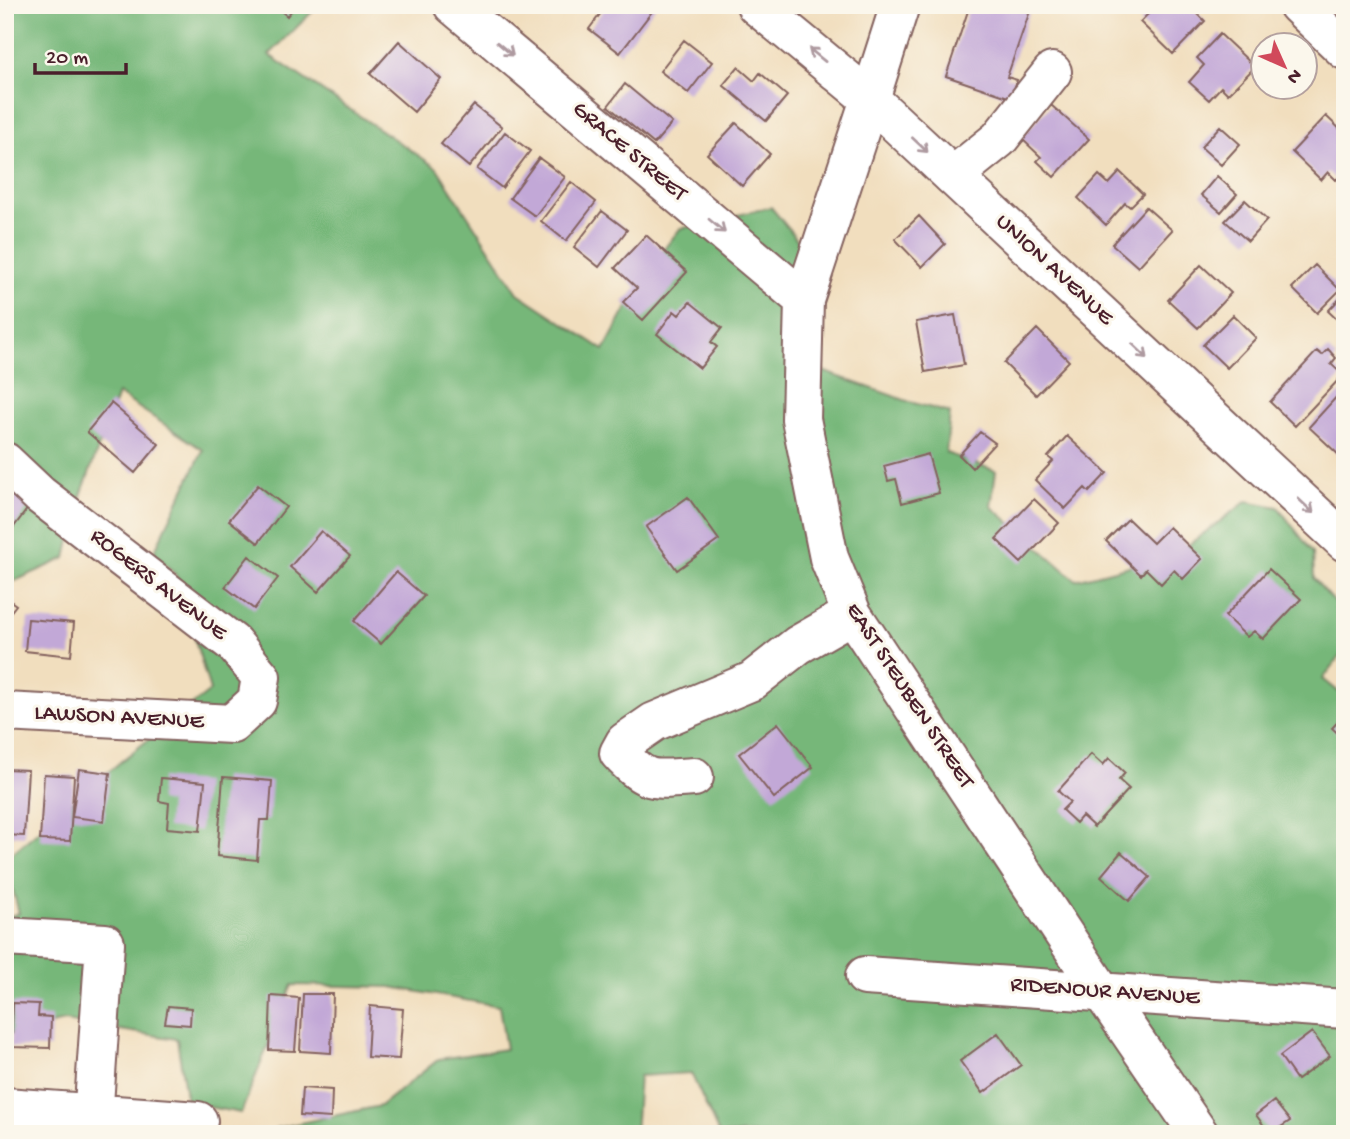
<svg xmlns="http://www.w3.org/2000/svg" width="1350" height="1139" font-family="'Gochi Hand',sans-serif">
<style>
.forest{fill:#76b779;stroke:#606b52;stroke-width:2}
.building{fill:#c2a8d7}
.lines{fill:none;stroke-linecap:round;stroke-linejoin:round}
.minor-casing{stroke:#84625e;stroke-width:42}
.major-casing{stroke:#84625e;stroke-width:42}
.minor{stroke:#fff;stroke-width:38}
.major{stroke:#fff;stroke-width:38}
.oneway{stroke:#ae9aa0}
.labels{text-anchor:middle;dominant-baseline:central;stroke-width:6;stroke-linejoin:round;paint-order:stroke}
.street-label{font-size:23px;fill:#4a1f2b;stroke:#fbf7ec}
</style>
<rect width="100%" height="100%" fill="#fbf7ec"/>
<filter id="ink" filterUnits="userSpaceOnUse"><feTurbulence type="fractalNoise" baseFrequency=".0143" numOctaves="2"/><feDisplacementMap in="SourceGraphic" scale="14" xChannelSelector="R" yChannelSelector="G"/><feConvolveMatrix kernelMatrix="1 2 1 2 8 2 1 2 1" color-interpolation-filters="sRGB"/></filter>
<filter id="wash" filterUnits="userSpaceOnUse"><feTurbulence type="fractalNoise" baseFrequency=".00686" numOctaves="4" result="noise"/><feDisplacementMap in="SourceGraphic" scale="28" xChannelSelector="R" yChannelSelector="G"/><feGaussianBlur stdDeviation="1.57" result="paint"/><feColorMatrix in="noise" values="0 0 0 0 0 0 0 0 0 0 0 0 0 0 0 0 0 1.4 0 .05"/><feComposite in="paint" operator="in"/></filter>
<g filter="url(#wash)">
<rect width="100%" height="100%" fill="#f1debe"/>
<path class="forest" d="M5,5H319L269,55L437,168L518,293L604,350L648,269L680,229L771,207L805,249L786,358L910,402L950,413L946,453L996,471L991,506L1076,580L1176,554L1247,501L1278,507L1313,553L1314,579L1345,614V650L1323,679L1345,697V1134H719L691,1073L639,1076L635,1134H276V1128L380,1106L439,1059L506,1049L499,1006L391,987L292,985L241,1113L187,1103L177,1039L64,1021L5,1035V918L19,913L5,859L125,758L210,691L176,575L154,552L203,450L118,394L79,501L66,558L15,581L5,582Z"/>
<g id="blocks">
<path class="building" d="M274,5H296L287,16Z
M607,5H657L620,53L589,29Z
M970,5H1032L1007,77L1017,80L1011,98L946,76Z
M1157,5H1189L1205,21L1173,54L1140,22Z
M1220,34L1255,67L1228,94L1221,87L1209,100L1189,82L1204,65L1197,58Z
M684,40L712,62L688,93L660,71Z
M399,41L441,79L414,112L370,74Z
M738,67L754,81L760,73L787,96L766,121L723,85Z
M625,84L672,123L654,144L608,106Z
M474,105L502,127L469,167L441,144Z
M1051,105L1089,139L1054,177L1037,161L1041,157L1021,138Z
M1326,116L1345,134V171L1336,180L1328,172L1321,180L1292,152Z
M736,123L770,154L742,186L707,154Z
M1220,126L1240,144L1221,165L1201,147Z
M505,132L530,151L502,188L477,169Z
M539,158L565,177L535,216L510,198Z
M1120,172L1143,194L1130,207L1125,203L1106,225L1078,198L1099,175L1109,184Z
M1217,176L1237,194L1221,212L1201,195Z
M571,182L596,202L566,241L541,221Z
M1245,200L1267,220L1248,241L1225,221Z
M1146,207L1172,230L1138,267L1112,244Z
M602,211L627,230L599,267L574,247Z
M919,216L945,244L922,267L895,239Z
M646,235L687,272L643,320L623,302L637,288L615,268Z
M1201,265L1231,293L1198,328L1168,300Z
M1315,265L1340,290L1317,313L1292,288Z
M1345,293V327L1328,311Z
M690,302L722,328L711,342L717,347L700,368L657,334L674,311L679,315Z
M955,315L964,365L925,372L916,322Z
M1233,315L1256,338L1227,368L1203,345Z
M1037,329L1069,361L1036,395L1004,363Z
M1328,349L1336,358L1331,364L1343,375L1295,426L1270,402L1317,351L1322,355Z
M1340,393L1345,398V451L1340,456L1309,427Z
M111,403L159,444L135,473L87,432Z
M980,432L995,443L972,468L959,455Z
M1067,436L1107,473L1089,492L1085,488L1065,509L1035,480L1053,461L1048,457Z
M928,454L939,493L902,503L896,479L888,481L884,466Z
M5,485L31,504L13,528L5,522Z
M258,485L286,507L258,543L229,520Z
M688,497L719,540L677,570L646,527Z
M1034,499L1059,523L1021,563L996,539Z
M1128,519L1153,543L1169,527L1202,559L1183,579L1174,570L1161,584L1146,569L1141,575L1106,541Z
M321,531L350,556L318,592L290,567Z
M249,556L278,578L254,609L225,587Z
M1269,569L1301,599L1263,639L1254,631L1247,637L1225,616Z
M396,572L424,596L381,644L354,621Z
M5,597L16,605L5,619Z
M28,619L74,623L71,656L25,651Z
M1345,714V740L1332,728Z
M778,723L813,767L774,798L739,754Z
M1091,754L1103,765L1109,758L1125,773L1119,780L1129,789L1094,827L1082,816L1076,823L1062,810L1070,802L1058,791Z
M5,769L28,770L24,836L5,835Z
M79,769L110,773L104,821L72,817Z
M44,774L74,776L70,841L40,840Z
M223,777L272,781L269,820H260L257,860L217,856Z
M161,778L205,782L200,831L167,828L169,803L159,801Z
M1121,852L1150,877L1129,901L1101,876Z
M303,994H333L331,1053L300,1051Z
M271,996L299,998L295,1051L269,1050Z
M13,1003L39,1004L38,1016L51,1017L50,1048L11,1047Z
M168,1006L191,1008L190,1025L165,1023Z
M370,1006L403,1009L399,1059L367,1057Z
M1312,1032L1330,1056L1297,1080L1280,1056Z
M998,1033L1021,1065L983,1093L960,1061Z
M302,1088L332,1090L331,1118L300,1116Z
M1274,1101L1290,1121L1270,1134L1256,1115Z"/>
</g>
</g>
<g filter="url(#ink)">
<use href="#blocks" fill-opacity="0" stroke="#84625e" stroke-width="2"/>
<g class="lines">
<g class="minor-casing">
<path id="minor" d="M453,5L804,300
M756,5L870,99L804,300L801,419L829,558L852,614L1102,992L1199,1134
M953,176L999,139L1052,72
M5,462L40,495L233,643L261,677L257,701L232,724L5,712
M694,777C653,779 648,785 619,753L625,742L654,722L752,681L798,645L852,614
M5,937L105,943L92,1134
M865,976L1345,1009
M5,1107L198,1121"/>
</g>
<g class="major-casing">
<path id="major" d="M900,5L870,99L1345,542
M1298,5L1345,50"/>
</g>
<use href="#minor" class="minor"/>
<use href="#major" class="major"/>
</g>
<defs><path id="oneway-shaft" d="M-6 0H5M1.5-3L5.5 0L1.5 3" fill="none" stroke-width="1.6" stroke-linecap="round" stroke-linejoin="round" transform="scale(1.75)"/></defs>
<g class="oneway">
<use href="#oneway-shaft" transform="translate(505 49) rotate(40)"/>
<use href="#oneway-shaft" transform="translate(817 55) rotate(-141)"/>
<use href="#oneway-shaft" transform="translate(920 145) rotate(43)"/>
<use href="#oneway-shaft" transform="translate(717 226) rotate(40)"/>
<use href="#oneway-shaft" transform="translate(1140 351) rotate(43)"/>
<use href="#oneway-shaft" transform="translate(1306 506) rotate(43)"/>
</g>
</g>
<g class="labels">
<g class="street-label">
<text transform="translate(629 152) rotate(40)">GRACE STREET</text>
<text transform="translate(1054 270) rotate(43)">UNION AVENUE</text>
<text transform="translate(158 585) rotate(38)">ROGERS AVENUE</text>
<text transform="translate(909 696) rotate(57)">EAST STEUBEN STREET</text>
<text transform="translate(119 718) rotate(3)">LAWSON AVENUE</text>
<text transform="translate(1105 992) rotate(4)">RIDENOUR AVENUE</text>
</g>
</g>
<rect width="1350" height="1139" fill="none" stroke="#fbf7ec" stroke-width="28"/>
<g transform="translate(1284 66) rotate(135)"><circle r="33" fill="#fbf7ec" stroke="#b4a19f" stroke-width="2"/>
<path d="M0-5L12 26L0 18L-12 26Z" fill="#d1495b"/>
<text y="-10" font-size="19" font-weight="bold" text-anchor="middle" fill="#4a1f2b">N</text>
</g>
<path d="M35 63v10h91v-10" fill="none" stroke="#4a1f2b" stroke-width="3.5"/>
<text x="46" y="63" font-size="21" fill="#4a1f2b" stroke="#fbf7ec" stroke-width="5" paint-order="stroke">20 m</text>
</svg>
